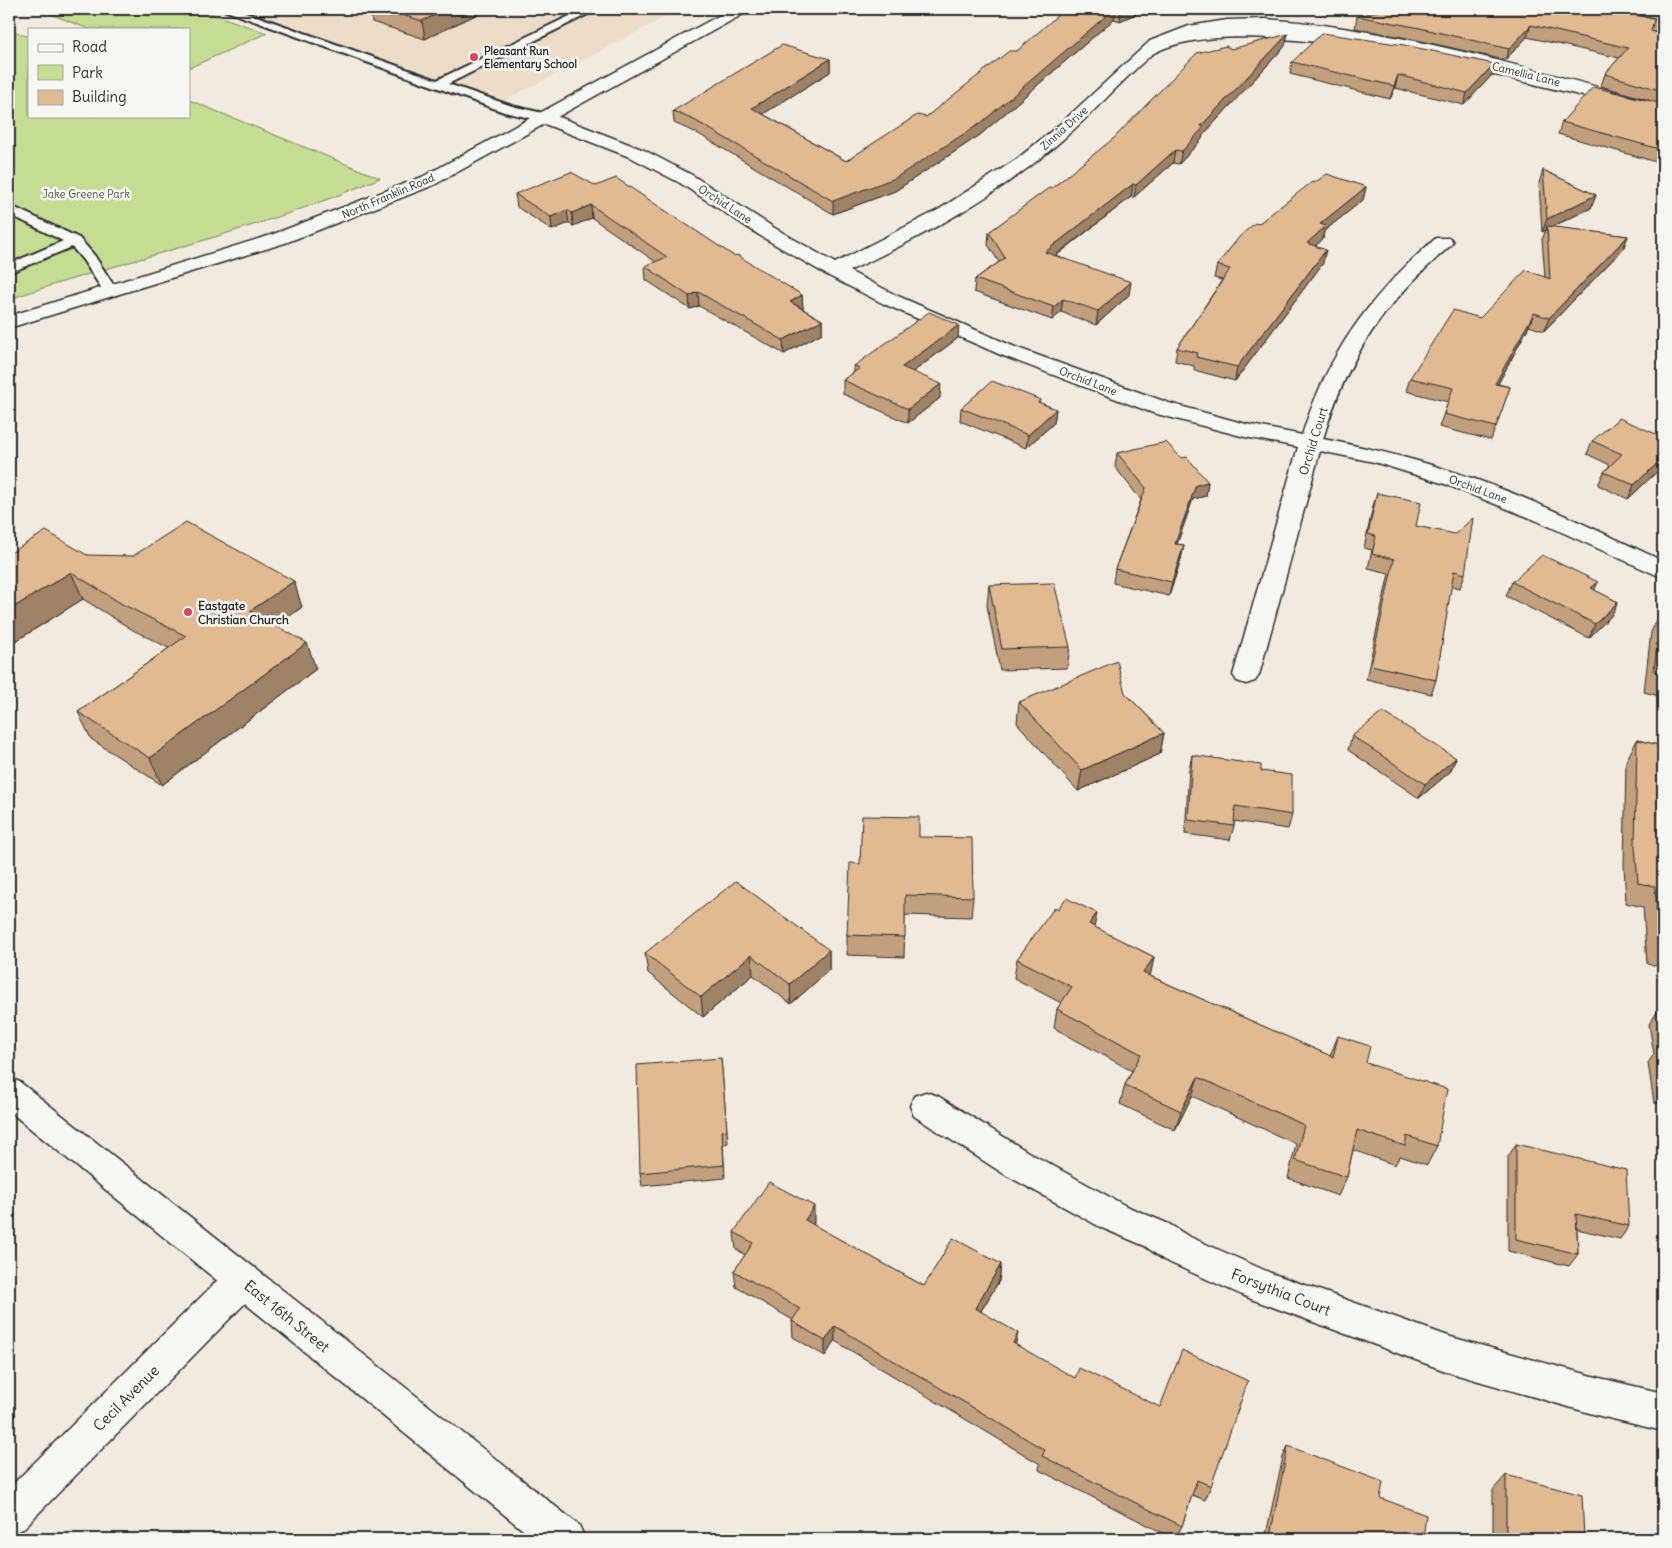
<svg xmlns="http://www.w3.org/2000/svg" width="1672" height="1548" font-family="Delius,sans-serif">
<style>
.built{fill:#eddcc8}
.green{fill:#c5dd93;stroke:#78845f}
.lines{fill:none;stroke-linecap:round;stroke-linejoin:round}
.service-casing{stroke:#2b2b2b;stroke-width:4}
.minor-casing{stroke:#2b2b2b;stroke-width:3}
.tertiary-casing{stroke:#2b2b2b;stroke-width:3}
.secondary-casing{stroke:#2b2b2b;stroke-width:3}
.service{fill:#f6f6f2;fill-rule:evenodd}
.minor{fill:#f6f6f2;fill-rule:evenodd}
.tertiary{fill:#f6f6f2;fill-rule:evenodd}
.secondary{fill:#f6f6f2;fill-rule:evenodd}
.wall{fill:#c2a07e;stroke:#2b2b2b}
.shaded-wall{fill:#9e8266;stroke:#2b2b2b}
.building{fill:#e2ba92;stroke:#2b2b2b}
.poi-dot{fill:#d1495b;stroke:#f6f6f2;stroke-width:2}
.labels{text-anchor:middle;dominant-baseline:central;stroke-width:5;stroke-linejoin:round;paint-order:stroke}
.far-poi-label{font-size:11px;font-weight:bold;fill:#2b2b2b;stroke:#f6f6f2;text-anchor:start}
.far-street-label{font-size:11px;fill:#2b2b2b;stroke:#f6f6f2}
.far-park-label{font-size:11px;fill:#525845;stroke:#f6f6f2}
.street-label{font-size:12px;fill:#2b2b2b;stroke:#f6f6f2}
.poi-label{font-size:12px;font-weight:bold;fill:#2b2b2b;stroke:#f6f6f2;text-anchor:start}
.near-street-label{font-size:15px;fill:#2b2b2b;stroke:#f6f6f2}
</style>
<rect width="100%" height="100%" fill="#f2eadf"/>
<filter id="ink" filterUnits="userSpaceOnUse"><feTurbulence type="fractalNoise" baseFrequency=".02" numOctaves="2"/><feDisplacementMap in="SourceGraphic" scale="10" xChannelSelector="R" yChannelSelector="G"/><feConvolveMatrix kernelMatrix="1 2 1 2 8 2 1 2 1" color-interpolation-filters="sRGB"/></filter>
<g filter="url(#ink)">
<path class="built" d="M226,9H681L494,106Z"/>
<path class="green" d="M52,9H198L267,33L191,67H189V29H89L45,12Z
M9,29L29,37V116H189V100L380,178C261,230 132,258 9,299Z"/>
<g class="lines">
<g class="service-casing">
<path id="service" d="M221,9H237L437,80L584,9H598L448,84L512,106L547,114L549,117L547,120L543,121L504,112Z
M9,205L79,238L94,255L118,292L116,295H106L83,260L72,247L9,273V264L63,241L9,214Z"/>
</g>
<g class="minor-casing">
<path id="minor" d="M1577,9H1604L1663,22V32L1580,12Z
M1266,19C1401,29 1533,70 1663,105V115C1550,91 1248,0 1152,54C1118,84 1088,119 1053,148C992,199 921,237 849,271L898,296L1015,347L1169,403L1246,424L1302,435C1329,350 1370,296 1436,238H1450L1453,242L1450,246C1384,304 1348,354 1323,439C1370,448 1415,459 1460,474C1530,497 1596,530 1663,561V578L1535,520L1445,484L1374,462L1320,451L1259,675L1255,681L1246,684L1237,681L1233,675L1298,447L1245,437L1153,413L1001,355L884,304L827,275L759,235L680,183L632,158L537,121L534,117L537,113H549L644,150L692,175L773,227L835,263L938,210L1017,159L1060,124L1150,41L1189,26L1227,20Z
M926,1092L938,1096L1028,1152L1126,1206L1169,1224L1188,1236L1271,1273L1451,1337L1600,1378L1663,1393V1431L1600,1416L1451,1373L1251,1299L1164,1260L1145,1246L1102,1228L1004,1174L914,1116L910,1106L914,1096Z
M243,1263L256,1268L261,1280L256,1292L23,1529L9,1534V1488L230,1268Z"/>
</g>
<g class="tertiary-casing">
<path id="tertiary" d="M9,1078L20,1082L579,1525L585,1539H534L9,1111Z"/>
</g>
<g class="secondary-casing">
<path id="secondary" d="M731,9H750L747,12L434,185L285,243L9,328V316L271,235L422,177Z"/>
</g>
<use href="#service" class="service"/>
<use href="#minor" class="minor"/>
<use href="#tertiary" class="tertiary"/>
<use href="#secondary" class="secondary"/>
</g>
<path class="wall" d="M370,9H488L425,39L372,22Z
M1071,9H1146L1120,21L1114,19L980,135L895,191L833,214L697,133L674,123L673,111L830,59V72L763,114L846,161L926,117L1017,51Z
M1611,9L1661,21L1657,32H1653L1663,36V164L1558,134L1562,122L1649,100L1601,86L1605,74L1619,58L1527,37L1505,60L1417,40L1355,28L1357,16Z
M1612,9H1663V20Z
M1285,46L1203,135L1202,139L1179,164L1173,163L1134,197H1131L1056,256L1129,295L1096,325L1061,312L1052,320L974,292L975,279L999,262L988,245L989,232L1052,188L1231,49Z
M1292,62L1494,64L1491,76L1464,105L1395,88L1390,99L1290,74Z
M1543,170L1596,195L1591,208L1552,227L1628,236L1623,249L1544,331L1529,326L1498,384L1510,387L1491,440L1439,427L1448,402L1406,391L1410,378L1480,318L1545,277L1542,239L1546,230L1542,232L1539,183Z
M1314,183L1366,187L1363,200L1324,231L1323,239L1315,246L1323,263L1235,381L1194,370V366L1175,361L1177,348L1222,280L1214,278L1217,265L1258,224Z
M596,186L734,256L802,295L803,309L822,320V333L784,354L699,306L690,309L646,280L645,266L656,262L592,218L573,226L569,223L552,230L517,207L515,194Z
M958,338L913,372L940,398L908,423L843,394V380L854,372V366Z
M1040,403L1056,409L1054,423L1026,448L960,421L961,408Z
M1663,437V466L1628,499L1598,485L1604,472L1610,465L1587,454L1592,441Z
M1117,453L1181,458L1208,482L1206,496L1193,499L1177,544L1184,545L1181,559L1169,596L1113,583L1115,569L1141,500L1115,467Z
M1377,493L1416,526L1465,574L1460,588L1451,586L1436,680L1431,694L1366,679L1389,573L1368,568L1372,550L1364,548L1373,506Z
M9,554L87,555L302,607L277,626L316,669L162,785L91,739L78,712L169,648L133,630L83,599L11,644L9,643Z
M1512,582L1594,590L1618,602L1611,616L1589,638L1506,596Z
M989,585L1070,647L1067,668L1000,670L987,606Z
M1661,611H1663V697L1644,692L1651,632Z
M1125,693L1164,733L1160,754L1078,791L1017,723L1019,702Z
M1352,736L1456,758L1450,772L1419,798L1348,750Z
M1637,740L1663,746V973L1662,967L1647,964L1643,907L1626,903L1624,866L1626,761Z
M1192,755L1261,771L1292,815L1288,829L1234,821V826L1230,840L1185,834L1189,769Z
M919,837L973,897L971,917L905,915L904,957L847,955V935L860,864Z
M1094,927L1154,957L1150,976L1330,1056L1338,1036L1366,1063L1437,1146L1427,1165L1400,1156L1395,1165L1353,1150L1347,1177L1338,1196L1288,1178L1296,1144L1192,1096L1175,1130L1120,1104L1125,1085L1132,1071L1054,1028L1057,1009L1061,1003L1014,978L1017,959Z
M829,950V970L791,1004L753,975L703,1017L648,973L645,953Z
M1662,1005H1663V1104L1654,1103L1648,1063L1654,1054L1649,1024Z
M721,1058L728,1143L723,1144L725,1178L642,1186L640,1173Z
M1516,1144L1629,1226L1620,1239L1577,1229L1578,1254L1569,1266L1508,1251V1157Z
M814,1223L813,1225L924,1286L1001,1264L999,1281L981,1311L1016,1345L1211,1486L1205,1500L1192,1495L1182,1526L1175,1539L1039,1470L1040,1464L835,1341L825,1356L793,1337L792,1321L793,1320L736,1287L734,1271L745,1255L736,1249L734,1232Z
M1288,1446L1380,1498L1423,1539H1265L1283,1457Z
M1506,1475L1584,1539H1493V1490Z"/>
<path class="shaded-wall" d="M448,9H488L425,39L422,21Z
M1114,9H1116L1114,19L980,135L895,191L833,214V201Z
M1121,9H1146L1120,21Z
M1531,25L1527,37L1505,60L1509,49Z
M1288,34L1285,46L1203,135L1202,139L1179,164L1182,151L1201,126Z
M830,59V72L752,121V108Z
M1494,64L1491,76L1464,105L1467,93Z
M1398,75L1395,88L1390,99L1394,86Z
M1175,150L1173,163L1134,197L1136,185Z
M1133,184L1131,197L1043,265L1045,252Z
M1366,187L1363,200L1324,231L1323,239L1304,256L1307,243L1320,224Z
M1596,195L1591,208L1547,229V226L1546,230L1542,232L1547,219Z
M591,205L592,218L573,226L572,213Z
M567,210L569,223L552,230L551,217Z
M1628,236L1623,249L1544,331L1549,318Z
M1326,250L1323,263L1235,381L1237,367Z
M1131,282L1129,295L1096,325L1098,311Z
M698,292L699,306L690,309L689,296Z
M802,295L803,309L790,302Z
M1063,299L1061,312L1052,320L1054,307Z
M1534,313L1529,326L1491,397L1495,384Z
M822,320V333L784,354L783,340Z
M959,325L958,338L901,381L902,367Z
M941,384L940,398L908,423V409Z
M1056,409L1054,423L1026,448L1028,435Z
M1663,458V466L1628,499L1634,485Z
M1208,482L1206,496L1193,499L1172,558L1175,544L1196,485Z
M1184,545L1181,559L1169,596L1172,582Z
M71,572L83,599L11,644L9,640V610Z
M294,581L302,607L259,638L250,611Z
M1598,582L1592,596L1591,588Z
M1618,602L1611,616L1589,638L1595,624Z
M307,643L316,669L162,785L150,758Z
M1164,733L1160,754L1078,791L1082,770Z
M1456,758L1450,772L1419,798L1425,784Z
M1097,913L1093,934L1089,924Z
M829,950V970L791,1004L790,984Z
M751,955L753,975L703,1017L701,997Z
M1154,957L1150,977L1143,973Z
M1198,1077L1192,1096L1175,1130L1181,1111Z
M814,1206V1223L805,1237V1220Z
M1001,1264L999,1281L973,1324L975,1308Z
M835,1326V1341L825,1356V1341Z
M1018,1333L1015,1348L1013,1343Z"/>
<path class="building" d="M382,9H448L422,21Z
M1071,9H1114L981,123L895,178L833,201L696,121L673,111L782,45L830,59L752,108L846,161L917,115L926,117L1009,51H1017L1058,15Z
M1387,9H1611L1661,21L1654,20L1651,31L1663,36V91L1605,74L1628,48L1531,25L1509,49L1420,28L1357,16Z
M1322,33L1404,45L1494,64L1467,93L1398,75L1394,86L1292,62Z
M1288,34L1201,126L1204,127L1182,151L1175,150L1136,185L1133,184L1045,252L1131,282L1098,311L1063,299L1054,307L975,279L1005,258L989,232L1050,187L1052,188L1114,138L1197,53L1226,46L1231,49Z
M1593,87L1663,104V150L1562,122Z
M1543,170L1596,195L1547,219Z
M571,172L596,186L616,178L734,256L737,255L802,295L790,302L822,320L783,340L698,292L689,296L645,266L667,257L591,205L572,213L567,210L551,217L515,194Z
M1327,174L1366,187L1320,224L1326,226L1307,243L1326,250L1237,367L1196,357L1198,353L1177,348L1230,269L1217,265L1240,236L1255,223L1258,224L1312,182L1314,183Z
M1547,226L1628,236L1549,318L1534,313L1495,384L1510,387L1496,427L1444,414L1453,388L1410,378L1453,310L1480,318L1526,270L1550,279Z
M929,312L959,325L902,367L941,384L908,409L843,380L860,368L854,366Z
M992,381L1041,400L1038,402L1056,409L1028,435L961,408Z
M1619,418L1663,437V458L1634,485L1604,472L1622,454L1592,441Z
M1166,442L1181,458L1187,457L1208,482L1196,485L1175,544L1184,545L1172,582L1115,569L1146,488L1117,453Z
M1377,493L1421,502L1416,526L1455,534L1473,518L1465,574L1454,571L1436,680L1371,665L1394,559L1372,554L1376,536L1368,534Z
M186,522L294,581L250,611L307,643L150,758L78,712L186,636L122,604L71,572L9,610V554L46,531L87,555L133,556Z
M1542,555L1598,582L1591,588L1618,602L1595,624L1512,582Z
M1054,583L1070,647L1002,649L989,585Z
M1661,611H1663V673L1654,671Z
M1117,661L1125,693L1164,733L1082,770L1019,702Z
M1383,712L1456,758L1425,784L1352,736Z
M1637,740L1663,746V945L1659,944L1655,886L1638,883L1635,846Z
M1192,755L1261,765V771L1292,775V815L1235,806L1234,826L1188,820Z
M862,816L919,817V837L972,838L973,897L905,895V937L847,935L850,863L860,864Z
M736,881L829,950L790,984L751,955L701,997L645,953Z
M1066,898L1097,913L1089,924L1154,957L1143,973L1333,1057L1338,1036L1370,1046L1366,1063L1447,1089L1437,1146L1407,1136L1405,1146L1357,1130L1347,1177L1295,1160L1304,1125L1198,1077L1181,1111L1125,1085L1141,1054L1057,1009L1072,987L1017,959L1055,907L1058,909Z
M1661,1044H1663V1059Z
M721,1058L727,1130L722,1131L724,1165L640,1173L637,1065Z
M1516,1144L1626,1170L1629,1226L1576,1214L1578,1254L1516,1239Z
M769,1182L814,1206L805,1220L924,1286L953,1238L1001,1264L975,1308L1018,1333L1013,1343L1075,1378L1079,1368L1160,1407L1182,1350L1248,1381L1211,1486L1197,1480L1182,1526L1042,1456L1045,1450L835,1326L825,1341L792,1321L800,1309L734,1271L753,1243L734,1232Z
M1288,1446L1383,1482L1380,1498L1426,1515L1423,1539H1278L1270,1536Z
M1506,1475L1582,1495L1584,1539H1506Z"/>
</g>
<g class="poi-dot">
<circle cx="474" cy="57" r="5"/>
<circle cx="188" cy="612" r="5"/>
</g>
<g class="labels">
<g class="far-poi-label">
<text x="484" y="51">Pleasant Run<tspan x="484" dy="13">Elementary School</tspan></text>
</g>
<g class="far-street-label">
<text transform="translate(1526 74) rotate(14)">Camellia Lane</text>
<text transform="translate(1064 128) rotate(-42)">Zinnia Drive</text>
<text transform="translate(388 196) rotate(-23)">North Franklin Road</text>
<text transform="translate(725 204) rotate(33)">Orchid Lane</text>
<text transform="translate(1088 381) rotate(21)">Orchid Lane</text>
<text transform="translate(1478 489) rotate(20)">Orchid Lane</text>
</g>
<g class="far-park-label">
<text x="86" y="194">Jake Greene Park</text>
</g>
<g class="street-label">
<text transform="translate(1313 441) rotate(-73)">Orchid Court</text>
</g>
<g class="poi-label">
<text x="198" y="605">Eastgate<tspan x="198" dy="14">Christian Church</tspan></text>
</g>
<g class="near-street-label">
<text transform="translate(1281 1292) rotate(21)">Forsythia Court</text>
<text transform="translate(287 1316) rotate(39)">East 16th Street</text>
<text transform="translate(126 1398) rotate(-45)">Cecil Avenue</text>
</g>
</g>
<rect width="1672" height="1548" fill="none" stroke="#f6f6f2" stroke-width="30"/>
<rect x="15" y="15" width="1642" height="1518" fill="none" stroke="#2b2b2b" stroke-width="2" filter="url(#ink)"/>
<rect x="28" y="28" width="162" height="90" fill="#f6f6f2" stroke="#a5a5a2"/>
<rect x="38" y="44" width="25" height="8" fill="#f6f6f2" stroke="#a5a5a2"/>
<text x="72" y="52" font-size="15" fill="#2b2b2b">Road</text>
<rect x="38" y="65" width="25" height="15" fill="#c5dd93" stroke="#a5a5a2"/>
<text x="72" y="78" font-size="15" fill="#2b2b2b">Park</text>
<rect x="38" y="90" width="25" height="15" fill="#e2ba92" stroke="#a5a5a2"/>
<text x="72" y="102" font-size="15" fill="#2b2b2b">Building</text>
</svg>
